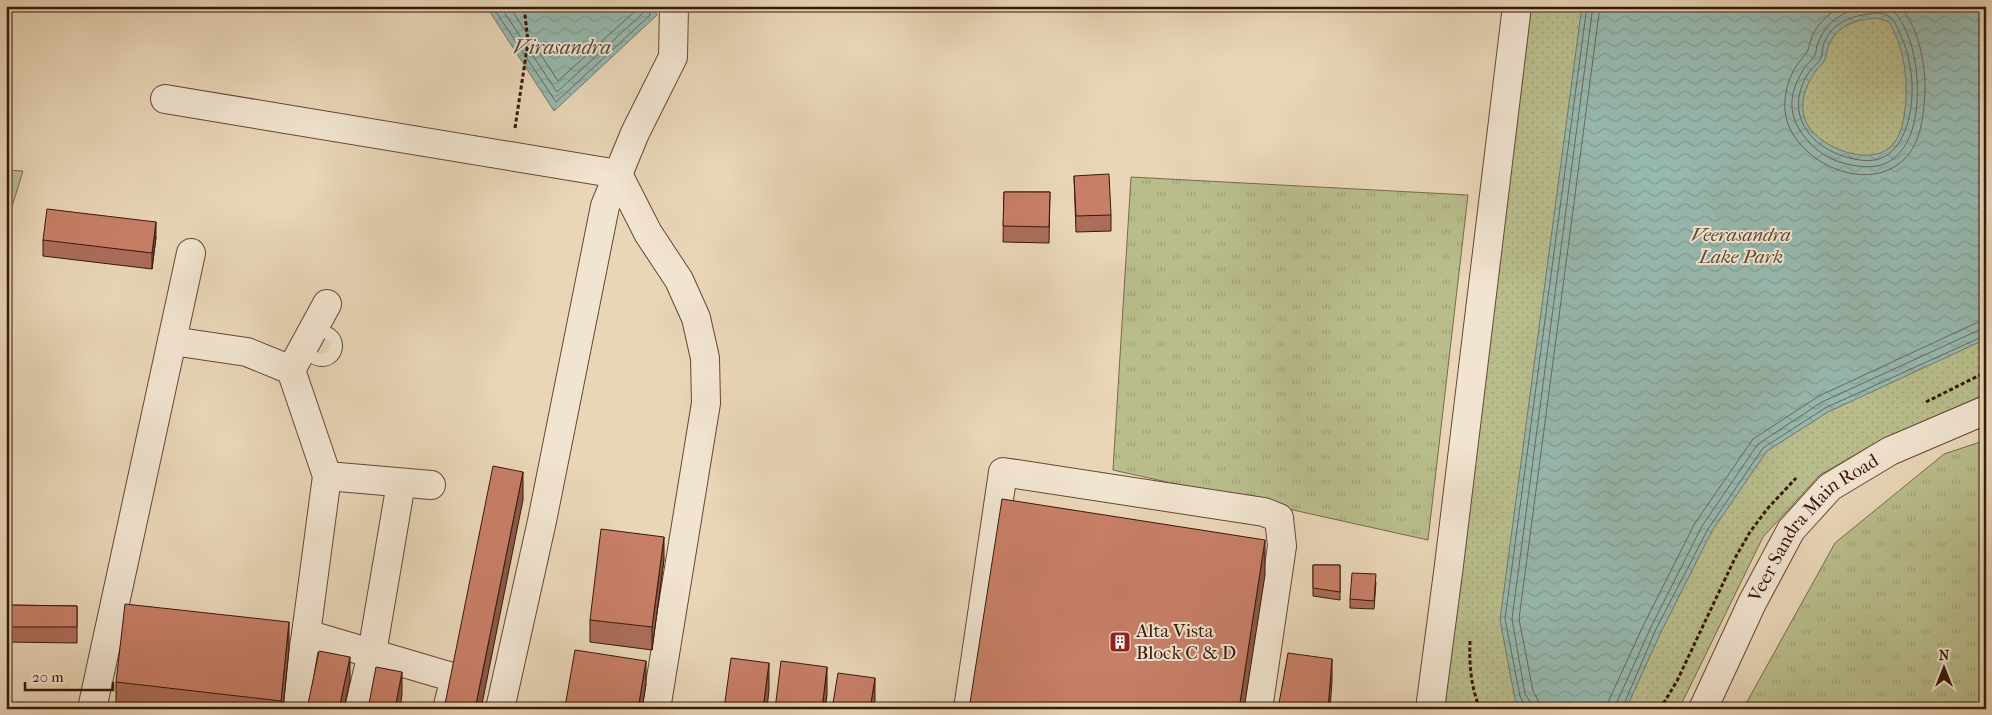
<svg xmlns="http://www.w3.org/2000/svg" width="1992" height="715" font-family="'IM FELL French Canon',serif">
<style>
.grass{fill:url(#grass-tufts);stroke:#796a4a}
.park{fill:url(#park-dots);stroke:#796a4a}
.water{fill:url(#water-waves);stroke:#71786d;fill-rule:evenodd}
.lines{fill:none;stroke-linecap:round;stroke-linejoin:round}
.shore{stroke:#68685c;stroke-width:1}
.minor-casing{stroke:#654734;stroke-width:30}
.path{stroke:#391709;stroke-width:3;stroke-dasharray:4 2.5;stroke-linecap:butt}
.minor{stroke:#f1e4d0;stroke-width:28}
.wall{fill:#ac6d59;stroke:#391709}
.shaded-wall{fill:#8c5949;stroke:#391709}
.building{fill:#c87f68;stroke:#391709}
.labels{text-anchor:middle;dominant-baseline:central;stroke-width:4;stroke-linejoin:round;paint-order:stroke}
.park-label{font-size:19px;font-style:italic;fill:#5f4930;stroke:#f1e4d0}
.street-label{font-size:19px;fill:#391709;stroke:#f1e4d0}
.poi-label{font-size:19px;fill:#391709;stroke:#f1e4d0;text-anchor:start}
.water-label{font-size:20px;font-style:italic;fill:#55483b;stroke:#f1e4d0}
</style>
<defs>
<pattern id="grass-tufts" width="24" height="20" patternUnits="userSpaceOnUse" patternTransform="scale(1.25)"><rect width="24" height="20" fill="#b9bd8c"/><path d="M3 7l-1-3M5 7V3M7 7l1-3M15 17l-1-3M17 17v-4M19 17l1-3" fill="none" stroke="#a0a277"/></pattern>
<pattern id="park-dots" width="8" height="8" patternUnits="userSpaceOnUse" patternTransform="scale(1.25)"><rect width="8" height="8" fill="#b9bd8c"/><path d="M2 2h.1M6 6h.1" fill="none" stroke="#a0a277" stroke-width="1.8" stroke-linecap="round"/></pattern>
<pattern id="water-waves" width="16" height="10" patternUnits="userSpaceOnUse" patternTransform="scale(1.25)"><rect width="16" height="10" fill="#97b9af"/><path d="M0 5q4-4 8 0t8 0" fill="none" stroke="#839e95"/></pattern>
</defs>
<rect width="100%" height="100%" fill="#e9d6b7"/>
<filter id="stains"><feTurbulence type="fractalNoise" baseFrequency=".004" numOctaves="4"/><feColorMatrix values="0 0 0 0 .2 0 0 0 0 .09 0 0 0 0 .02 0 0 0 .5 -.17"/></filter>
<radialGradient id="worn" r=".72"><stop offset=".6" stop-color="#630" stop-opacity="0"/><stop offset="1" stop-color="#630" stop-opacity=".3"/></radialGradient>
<path class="grass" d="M6,170L23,171L6,226Z
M1131,177L1468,195L1428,540L1113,470Z
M1986,440V709H1743L1835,543L1944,454Z"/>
<path class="park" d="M1531,6H1986V394L1879,441L1820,475L1763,537L1679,709H1443Z"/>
<path class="water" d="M486,6H652L657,15L554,111Z
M1582,6H1986V339L1828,412L1767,451L1712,531L1661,632L1626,709H1522L1515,699L1500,620ZM1877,18L1889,22C1903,46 1907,72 1906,99C1905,112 1903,132 1894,143C1873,171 1811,146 1804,116C1799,97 1810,76 1822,64C1827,58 1826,53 1828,47C1837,24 1856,20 1877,18Z"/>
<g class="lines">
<path class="shore" d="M492,6L556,102L650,15L648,6
M500,6L557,92L642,14V6
M509,6L558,81L634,12V6
M1841,6C1827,15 1814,26 1810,43C1809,45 1809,48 1808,50C1806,55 1800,60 1797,65C1790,75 1786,88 1785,100C1779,157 1870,202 1908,155C1922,138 1924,111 1925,90C1926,67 1918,21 1898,6
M1878,6C1885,8 1891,9 1896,14C1901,19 1904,27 1907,33C1925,75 1926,177 1858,166C1840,164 1823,157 1811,144C1789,122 1786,99 1802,72C1805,65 1813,60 1815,54C1817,51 1816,46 1818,43C1828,16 1852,7 1878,6Z
M1877,13C1882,13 1887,14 1891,18C1895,22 1898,28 1900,34C1905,44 1908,55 1910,66C1917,101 1908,168 1860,160C1846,158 1832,153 1821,145C1797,127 1792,101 1807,75C1810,69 1818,64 1821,58C1823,54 1822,50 1823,46C1831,21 1854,15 1877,13Z
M1526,709L1520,696L1505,619L1587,6
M1532,709L1531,703L1525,694L1512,619L1593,6
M1540,709L1538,700L1533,691L1519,619L1600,6
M1608,709L1609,700L1644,624L1695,523L1753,439L1819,396L1976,323L1986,321
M1616,709L1617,702L1651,627L1702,526L1758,444L1822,402L1979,330L1986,329
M1622,709L1656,629L1708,529L1763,448L1825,408L1986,335"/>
<g class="minor-casing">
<g id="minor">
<path d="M165,99L618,174L648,233L679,280L696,318L705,358L706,403L656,709"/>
<circle cx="322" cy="346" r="6"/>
<path d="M172,341L247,352L291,370L327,476L306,634L455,678L447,709"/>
<path d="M291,370L327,304"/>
<path d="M327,476L431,485"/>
<path d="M92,709L191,253"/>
<path d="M294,709L306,634"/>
<path d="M359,709L372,653L401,483"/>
<path d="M500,709L542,521L605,206L635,133L673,57L674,6"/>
<path d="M968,709L1003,472L1264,512L1279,518L1282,546L1258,709"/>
<path d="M1430,709L1449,565L1517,6"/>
<path id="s1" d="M1703,709L1752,603L1791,530L1830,487L1890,451L1986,410"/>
</g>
</g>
<path class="path" d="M515,128L528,42L524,6
M1926,402L1986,372
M1470,641C1469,665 1471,687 1480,709
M1660,709L1677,681L1735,558L1750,532L1768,508L1796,478"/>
<use href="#minor" class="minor"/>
</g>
<path class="wall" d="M1074,176L1111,215V231L1076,232Z
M1004,192H1050L1049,243L1003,242Z
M156,237L152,269L43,256V240Z
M664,559L652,650L590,642V620Z
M1313,565H1340V600L1313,596Z
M1376,582L1374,609L1350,608V599Z
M6,605L77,606V643L6,642Z
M289,649L283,709H116V682Z
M646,684L642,709H565V707Z"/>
<path class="shaded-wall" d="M156,222V237L152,269V253Z
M523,472V500L481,709H475Z
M664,537V559L652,650V627Z
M1265,540V575L1244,709H1239Z
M289,622V649L283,709H281V701Z
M350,657V680L344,709H339Z
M1332,659V681L1330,709H1328Z
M646,661V684L642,709H638Z
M769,663V690L767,709H763Z
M827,667V695L825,709H822Z
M402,672V694L400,709H395Z
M875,678V701L873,709H870Z"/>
<path class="building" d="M1109,174L1111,215L1076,216L1074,176Z
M1004,192H1050L1049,227L1003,226Z
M47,209L156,222L152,253L43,240Z
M493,466L523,472L475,709H444Z
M1002,499L1265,540L1239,709H969Z
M601,529L664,537L652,627L590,620Z
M1313,565H1340V592L1313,588Z
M1352,573L1376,574L1374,601L1350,599Z
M125,604L289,622L281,701L116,682Z
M6,605L77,606V627H6Z
M575,650L646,661L638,709H579L565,707Z
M319,651L350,657L339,709H307Z
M1288,653L1332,659L1328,709H1278Z
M731,658L769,663L763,709H724Z
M781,661L827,667L822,709H775Z
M376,667L402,672L395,709H368Z
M838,673L875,678L870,709H832Z"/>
<defs>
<g id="building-square" transform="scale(1.125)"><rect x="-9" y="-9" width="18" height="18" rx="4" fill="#8f2418" stroke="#f1e4d0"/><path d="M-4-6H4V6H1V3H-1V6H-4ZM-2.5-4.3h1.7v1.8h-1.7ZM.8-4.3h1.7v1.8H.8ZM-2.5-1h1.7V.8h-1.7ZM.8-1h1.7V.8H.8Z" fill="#fff"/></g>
</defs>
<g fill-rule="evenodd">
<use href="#building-square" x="1120" y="642"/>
</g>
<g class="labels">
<g class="park-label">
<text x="1741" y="235">Veerasandra<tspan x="1741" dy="22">Lake Park</tspan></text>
</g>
<g class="street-label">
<text stroke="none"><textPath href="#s1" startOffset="216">Veer Sandra Main Road</textPath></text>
</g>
<g class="poi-label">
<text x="1136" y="631">Alta Vista<tspan x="1136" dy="22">Block C &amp; D</tspan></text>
</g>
<g class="water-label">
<text x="562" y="47">Virasandra</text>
</g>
</g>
<rect width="1992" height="715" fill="none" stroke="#e9d6b7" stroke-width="25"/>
<rect x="8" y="8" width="1977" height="700" fill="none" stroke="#391709" stroke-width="2.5"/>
<rect x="12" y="12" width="1967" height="690" fill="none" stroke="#391709"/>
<g transform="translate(1944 668)" stroke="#f1e4d0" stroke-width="4" paint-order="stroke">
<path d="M0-4L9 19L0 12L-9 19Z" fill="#391709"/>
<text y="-8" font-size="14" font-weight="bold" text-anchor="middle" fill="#391709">N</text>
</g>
<path d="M25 682v8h88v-8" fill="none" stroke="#391709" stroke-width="2.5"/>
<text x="32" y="682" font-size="15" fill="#391709" stroke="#f1e4d0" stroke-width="4" paint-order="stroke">20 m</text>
<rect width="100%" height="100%" filter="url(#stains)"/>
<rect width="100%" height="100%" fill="url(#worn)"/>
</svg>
